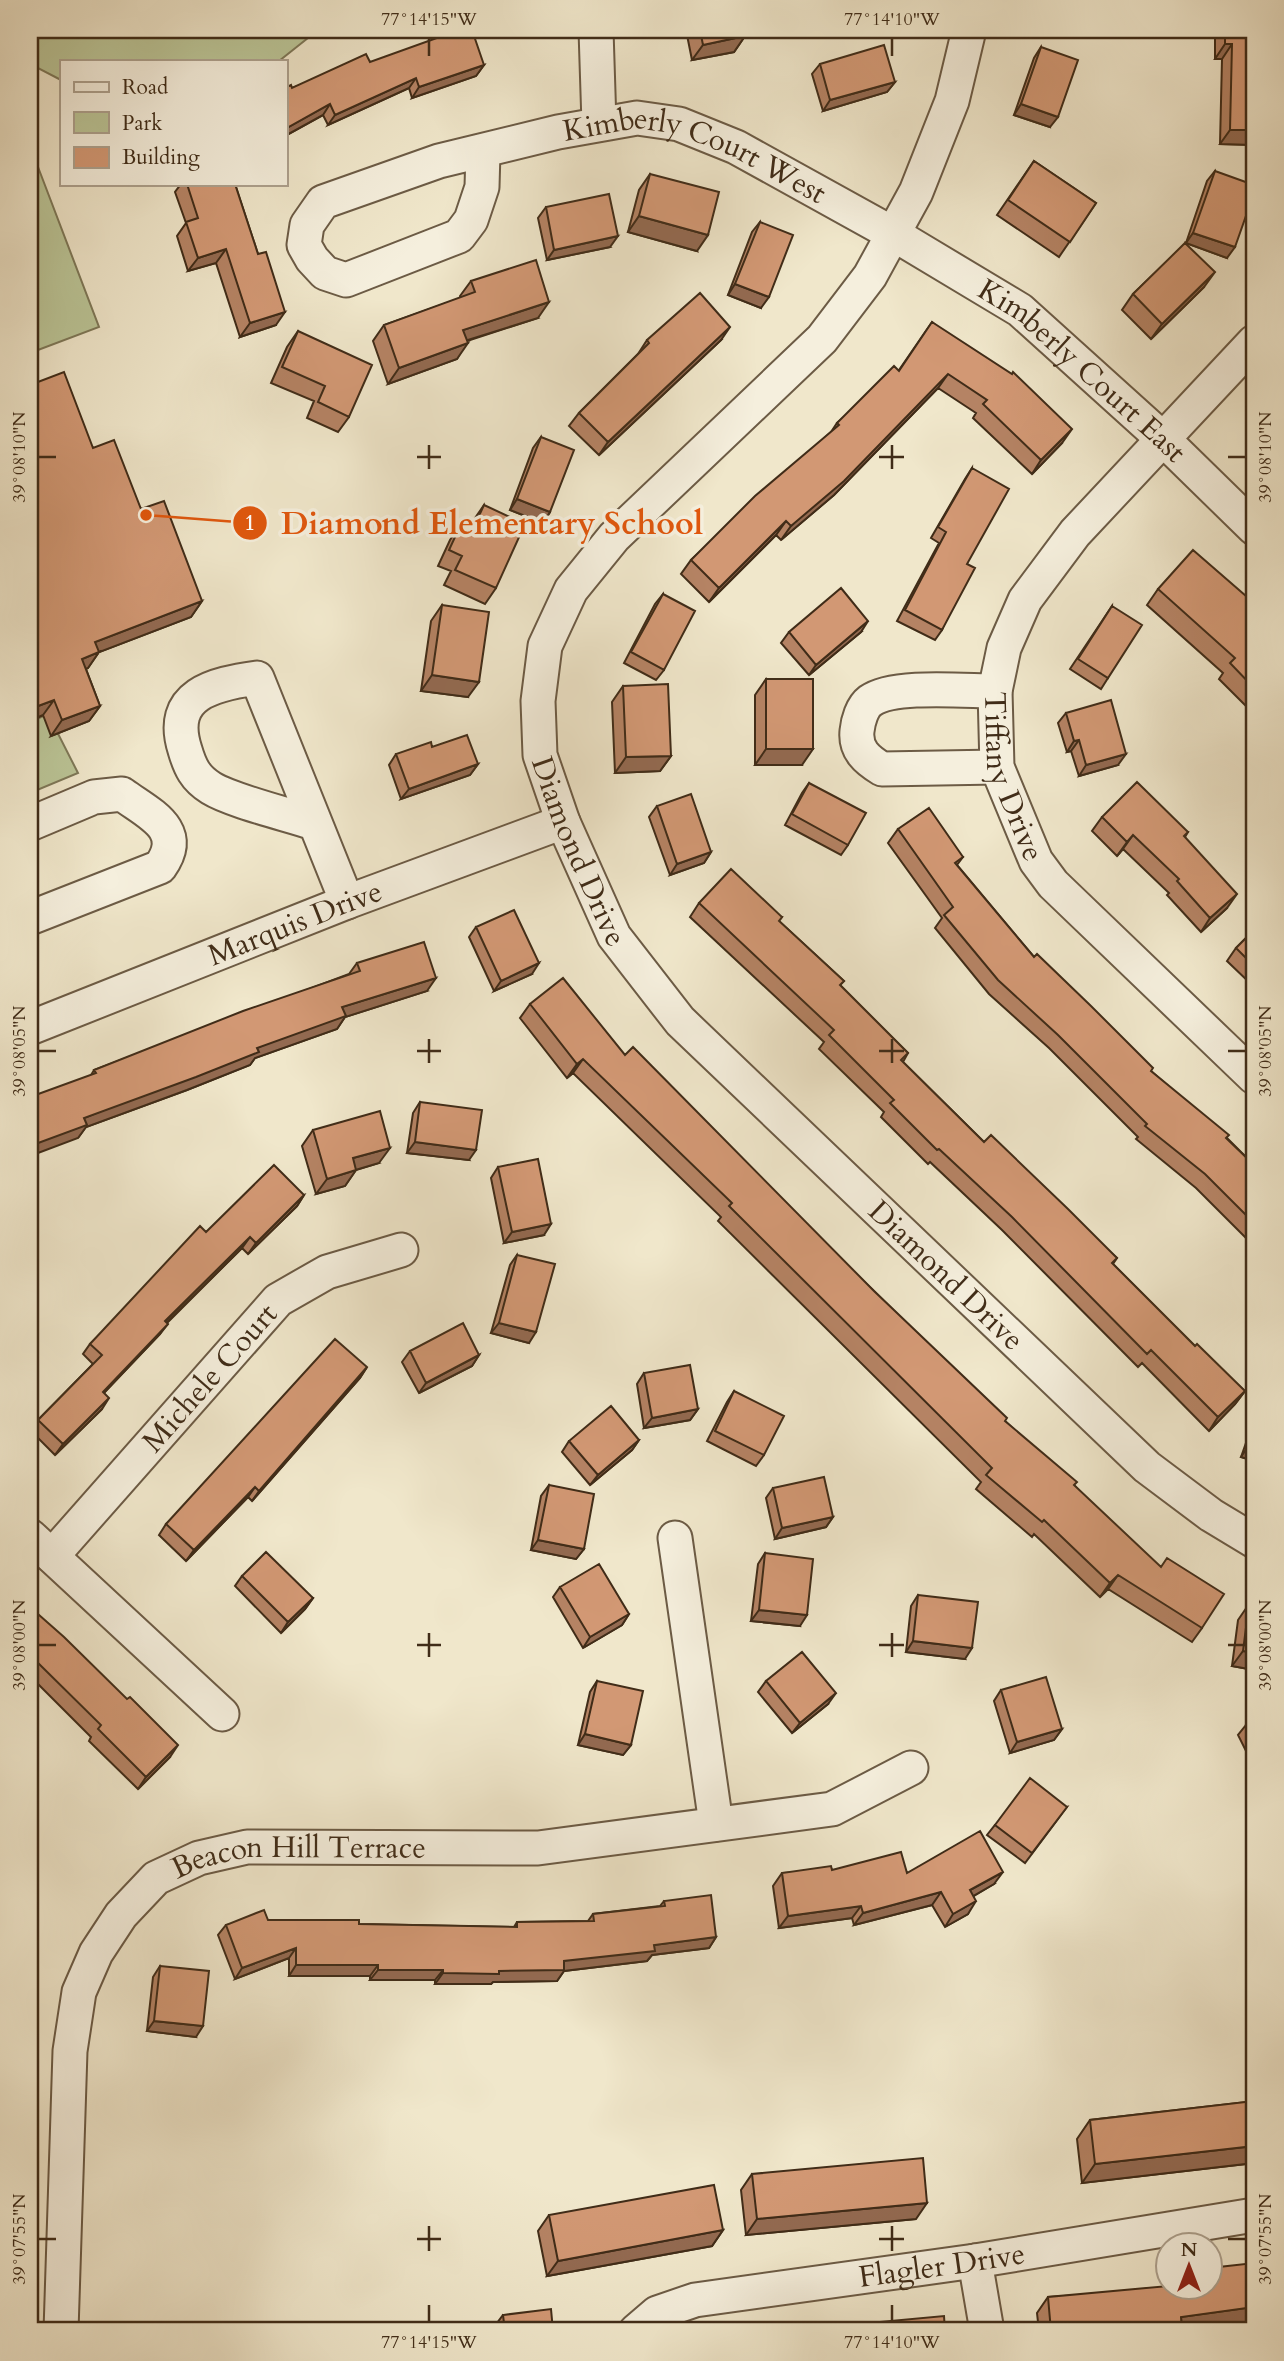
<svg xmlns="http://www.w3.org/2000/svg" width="1284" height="2361" font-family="Cardo,serif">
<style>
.green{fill:#bbc597;stroke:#7e7858;stroke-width:2}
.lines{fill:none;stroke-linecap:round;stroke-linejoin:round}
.minor-casing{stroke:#6c5b45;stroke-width:37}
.minor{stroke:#f5efdd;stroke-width:33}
.wall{fill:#b58364;stroke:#402c18;stroke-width:2}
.shaded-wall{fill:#936a51;stroke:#402c18;stroke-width:2}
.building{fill:#d29874;stroke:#402c18;stroke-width:2}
.ticks{fill:none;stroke:#402c18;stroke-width:2.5}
.labels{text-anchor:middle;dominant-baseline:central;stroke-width:7;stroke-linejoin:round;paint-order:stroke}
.street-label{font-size:30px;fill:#402c18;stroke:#f5efdd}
.leader{fill:none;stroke:#e0570d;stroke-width:2.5}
.callout-dot{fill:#e0570d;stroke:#f5efdd;stroke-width:2.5}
.mark-label{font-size:21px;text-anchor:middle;font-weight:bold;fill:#fff}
.callout-label{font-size:32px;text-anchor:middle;font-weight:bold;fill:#e0570d;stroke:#f5efdd;stroke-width:7;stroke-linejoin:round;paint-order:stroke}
.neatline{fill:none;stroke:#402c18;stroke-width:2.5}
.ticks-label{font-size:18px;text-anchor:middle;fill:#402c18}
</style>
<rect width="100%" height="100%" fill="#f0e7cb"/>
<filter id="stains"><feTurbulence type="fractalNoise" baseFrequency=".00286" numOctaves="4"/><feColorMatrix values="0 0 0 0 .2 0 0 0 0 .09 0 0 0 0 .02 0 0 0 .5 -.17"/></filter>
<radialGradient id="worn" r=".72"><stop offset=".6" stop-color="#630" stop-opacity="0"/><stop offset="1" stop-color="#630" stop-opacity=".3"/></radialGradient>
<path class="green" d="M30,30H318L279,61H61V80L30,64Z
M30,146L99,327L30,353Z
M48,714L78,773L30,793V722Z"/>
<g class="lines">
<g class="minor-casing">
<g id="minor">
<path d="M596,30L599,124"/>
<path id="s1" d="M969,30L952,101L916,192L870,276L822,339L614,537L571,590L545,646L538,701L540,755L563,822L614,936L680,1021L1147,1467L1211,1515L1254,1541"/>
<path id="s2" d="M483,152L482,187L471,220L459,236L346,280L325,273L312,259L304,245L307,225L323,202L439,161L558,132L637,118L679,124L736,147L895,235L1020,310L1164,440L1254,528"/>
<path id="s3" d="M1254,342L1075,533L1025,600L1004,648L995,691L997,767L1036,861L1053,884L1254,1077"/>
<path d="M995,691C966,691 893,684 870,701C862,707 858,721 857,731C855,750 867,760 882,769L997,767"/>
<path d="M314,823C287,814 232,801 211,788C195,778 190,767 185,750C167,694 214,684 257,678L347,902"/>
<path d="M30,824L94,797L122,794C149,814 187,829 160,867L30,918"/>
<path id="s4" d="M30,1028L347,902L563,822"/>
<path d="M30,1536L222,1714"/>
<path d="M675,1538L716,1824"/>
<path id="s5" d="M52,1556L278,1300L327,1272L401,1250"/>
<path d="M975,2261L987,2331"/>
<path id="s6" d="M61,2331L70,2051L79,1992L96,1953L121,1915L156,1878L199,1858L247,1847L538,1848L832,1809L911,1768"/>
<path id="s7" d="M636,2331L657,2313L695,2300L975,2261L1254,2215"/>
</g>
</g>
<use href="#minor" class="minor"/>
</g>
<path class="wall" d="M686,30H744L745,36L734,52L692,60Z
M1215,30H1254V145L1220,144L1222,59H1215Z
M1041,47L1050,127L1014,115L1034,58Z
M370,62L484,65L476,76L412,98L409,88L328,125L323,115L285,136V88H292Z
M820,64L895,82L887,92L823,111L812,74Z
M1034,161L1096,203L1059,257L997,215Z
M1215,171L1227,258L1186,243L1204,287L1151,339L1122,310L1133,294L1186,243L1207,181Z
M650,174L697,251L628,232L639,190Z
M181,184H235L258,254L276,325L240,337L216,263L188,271L177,236L186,223L175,192Z
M546,207L610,247L547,260L538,218Z
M760,222L761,308L728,295L752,232Z
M471,281L538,318L467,341L457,359L388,384L373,341L384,325L461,298L460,296Z
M932,322L1062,443L1032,474L973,418L976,413L938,388L834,495L781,540L776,535L709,602L681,574L691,560L831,432L837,423L899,370Z
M298,331L349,417L338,432L307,418L314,401L271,383L287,347Z
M647,340H721L599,455L569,426L579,413L638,354Z
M30,385L93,448L141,509L202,601L191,617L99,652L88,668L86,669L100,706L89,721L51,736L43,715L30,721Z
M541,437L550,512L543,523L510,510L533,448Z
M972,468L967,564L942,630L935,640L897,621L939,543L931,538L965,479Z
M484,505L496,588L485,604L444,585L451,571L438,566L450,540L461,524L470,528L473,521Z
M1158,589L1254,603V611L1251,617L1254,620V714L1219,679L1223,673L1147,605Z
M663,594L664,670L656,680L624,663L655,604Z
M442,605L468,697L421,691L431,621Z
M1112,606L1108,678L1101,689L1070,669Z
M789,632H861L809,675L781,643Z
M766,679L802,765H755V695Z
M623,686L671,756L660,771L615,773L612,702Z
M1066,713L1118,765L1079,776L1071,751L1067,752L1058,723Z
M396,754L478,764L470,775L401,799L389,765Z
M809,783L848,845L841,855L785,825L802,793Z
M657,806L711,852L704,863L670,875L649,817Z
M1102,817L1188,832L1185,837L1227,908L1201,932L1167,895L1169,893L1123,849L1117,856L1092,831Z
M898,829L963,857L957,865L1034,957L1151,1071L1227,1138L1254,1165V1246L1196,1188L1136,1139L1138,1137L1049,1048L989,994L935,928L942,918L888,843Z
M699,903L782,917L779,921L844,981L840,985L908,1053L903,1062L984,1142L1117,1258L1113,1264L1195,1346L1245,1391L1235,1404L1209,1431L1142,1363L1138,1367L1002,1230L930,1162L928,1164L881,1117L884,1112L819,1049L824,1042L690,917Z
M476,927L532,974L494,991L469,937Z
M1254,930V987L1227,961L1236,948Z
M357,963L427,991L345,1017L337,1029L255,1058L250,1065L187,1090L86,1127L78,1138L91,1075L94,1070L349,974Z
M530,1004L625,1055L874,1291L1005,1421L1074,1485L1202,1628L1192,1642L1108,1589L1100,1597L1034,1534L1032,1537L976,1489L981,1482L718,1221L721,1217L573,1073L567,1078L520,1018Z
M420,1102L469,1160L407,1153L413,1113Z
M313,1130L379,1163L356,1170L345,1186L316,1194L302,1146Z
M498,1167L544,1235L504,1243L491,1178Z
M304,1195L297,1206L248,1254L242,1248L167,1323L160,1334L104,1393L102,1409L55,1455L30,1430L38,1420L93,1364L83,1354L90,1344L206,1232Z
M517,1255L529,1343L491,1333L510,1265Z
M410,1351L479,1355L472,1366L419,1393L402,1362Z
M367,1367L360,1378L252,1501L248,1497L186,1561L159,1535L166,1524Z
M644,1373L698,1409L690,1420L644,1428L637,1384Z
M734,1391L764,1455L756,1466L707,1441L727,1402Z
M1254,1420V1461L1241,1457Z
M639,1440L632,1450L590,1485L562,1452L569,1441Z
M549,1485L584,1549L576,1559L531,1550L541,1496Z
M773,1488L833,1517L826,1527L775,1539L766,1498Z
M765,1553L800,1626L751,1621L758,1564Z
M242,1576L313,1598L305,1609L281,1633L235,1586Z
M560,1587L629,1614L622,1625L583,1648L553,1597Z
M918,1595L965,1659L906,1652L911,1606Z
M1249,1604L1254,1605V1670L1232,1666L1238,1620Z
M30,1607L170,1757L138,1789L89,1741L91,1737L30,1676Z
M597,1681L631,1745L623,1755L578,1745L590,1692Z
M766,1681L828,1704L792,1733L758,1692Z
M1001,1690L1062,1729L1054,1740L1010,1753L994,1701Z
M1254,1720V1767L1238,1735L1246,1725Z
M1067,1807L1025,1863L987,1835L995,1825Z
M832,1870L907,1873L994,1884L974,1896L968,1914L945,1927L932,1905L854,1925L852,1918L779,1928L773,1886L782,1873Z
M664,1901L716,1937L709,1948L652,1955L647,1961L564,1971L557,1981L493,1982L491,1984H435V1980H370V1976H289V1958L235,1979L218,1935L226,1925L268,1920L359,1924L514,1927L517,1922L588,1921L593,1914L660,1906Z
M160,1966L196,2037L147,2031L153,1977Z
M1254,2101V2163L1082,2183L1077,2139L1090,2120Z
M752,2174L916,2219L746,2235L741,2190Z
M549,2215L723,2230L712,2246L547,2276L538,2231Z
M1254,2263L1182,2331H1039L1037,2313L1048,2297L1210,2287Z
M503,2315L553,2331H491Z"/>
<path class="shaded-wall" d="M745,36L734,52L692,60L703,45Z
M1225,44H1232L1222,59H1215Z
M484,65L476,76L412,98L419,87Z
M416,78L409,88L328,125L335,115Z
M895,82L887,92L823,111L830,100Z
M330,104L323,115L285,136V129Z
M1021,104L1058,117L1050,127L1014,115Z
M1230,130H1254V145L1220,144Z
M639,216L708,235L697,251L628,232Z
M1193,233L1235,247L1227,258L1186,243Z
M618,236L610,247L547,260L554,250Z
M226,249L216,263L188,271L198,258Z
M1215,272L1204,287L1151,339L1162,324Z
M735,284L769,297L761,308L728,295Z
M549,302L538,318L452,345L463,330Z
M285,312L276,325L240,337L250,323Z
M730,327L721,340L599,455L608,442Z
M468,343L457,359L388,384L399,368Z
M948,374L938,388L834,495L781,540L791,526Z
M1072,429L1062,443L1032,474L1041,460Z
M517,499L550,512L543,523L510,510Z
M786,521L776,535L709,602L719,588Z
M202,601L191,617L84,658L95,642Z
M868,621L861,632L809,675L816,665Z
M99,652L88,668L71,675L82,659Z
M432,675L479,682L468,697L421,691Z
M54,700L43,715L30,721V709Z
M100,706L89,721L51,736L62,720Z
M1079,740L1071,751L1067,752L1074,741Z
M766,749H813L802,765H755Z
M1126,754L1118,765L1079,776L1086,765Z
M671,756L660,771L615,773L626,757Z
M478,764L470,775L401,799L409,789Z
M1133,835L1123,849L1117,856L1127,842Z
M711,852L704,863L670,875L677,864Z
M1237,894L1227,908L1201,932L1210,918Z
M539,963L532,974L494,991L501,981Z
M436,978L427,991L345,1017L337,1029L255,1058L250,1065L187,1090L86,1127L78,1138L30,1156V1146L84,1118L257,1048L342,1007Z
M583,1059L573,1073L567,1078L577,1064Z
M415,1142L476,1150L469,1160L407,1153Z
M390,1148L379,1163L342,1174L353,1158Z
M356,1170L345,1186L316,1194L327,1179Z
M304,1195L297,1206L248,1254L256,1243Z
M551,1224L544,1235L504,1243L512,1232Z
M250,1237L242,1248L157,1332L165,1321Z
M499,1323L536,1332L529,1343L491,1333Z
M168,1324L160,1334L95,1402L103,1392Z
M479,1355L472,1366L419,1393L426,1383Z
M367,1367L360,1378L252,1501L259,1491Z
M1245,1391L1235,1404L1209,1431L1218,1417Z
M109,1398L102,1409L55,1455L63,1444Z
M698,1409L690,1420L644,1428L652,1418Z
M639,1440L632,1450L590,1485L598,1475Z
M1251,1442L1254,1443V1461L1241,1457Z
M255,1487L248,1497L186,1561L194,1550Z
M833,1517L826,1527L775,1539L782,1528Z
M538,1540L584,1549L576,1559L531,1550Z
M1118,1575L1108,1589L1100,1597L1110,1583Z
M313,1598L305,1609L281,1633L288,1622Z
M759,1610L807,1615L800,1626L751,1621Z
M629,1614L622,1625L583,1648L590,1637Z
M913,1641L972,1648L965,1659L906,1652Z
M1243,1651L1254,1652V1670L1232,1666Z
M836,1693L828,1704L792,1733L800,1723Z
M1062,1729L1054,1740L1010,1753L1017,1742Z
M585,1734L631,1745L623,1755L578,1745Z
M178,1745L170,1757L138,1789L146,1777Z
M1003,1872L994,1884L961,1903L970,1890Z
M941,1892L932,1905L854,1925L863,1913Z
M976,1901L968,1914L945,1927L953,1914Z
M861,1906L852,1918L779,1928L788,1916Z
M716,1937L709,1948L652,1955L647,1961L564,1971L557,1981L493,1982L491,1984H435L443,1973L499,1971L654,1945Z
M296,1948L289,1958L235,1979L242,1968Z
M296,1965H378L370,1976H289Z
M378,1970H443L435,1980H370Z
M154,2021L203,2026L196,2037L147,2031Z
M1254,2146V2163L1082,2183L1095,2164Z
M927,2203L916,2219L746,2235L757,2219Z
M723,2230L712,2246L547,2276L558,2261Z
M1254,2307V2322L1182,2331L1181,2317Z"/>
<path class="building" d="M459,30H472L484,65L419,87L416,78L335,115L330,104L285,129V88L291,85L292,88L366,54L370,62Z
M700,30H744L745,36L703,45Z
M1225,30H1254V130H1230L1232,44H1225Z
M884,45L895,82L830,100L820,64Z
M1041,47L1078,60L1058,117L1021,104Z
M1034,161L1096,203L1070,242L1008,200Z
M1215,171L1254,185V193L1235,247L1193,233Z
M650,174L719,192L708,235L639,216Z
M187,184H235L258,254L266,252L285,312L250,323L226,249L198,258L186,222L198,218Z
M609,194L618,236L554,250L546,207Z
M760,222L793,235L769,297L735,284Z
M1185,243L1215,272L1162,324L1133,294Z
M536,260L549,302L463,330L468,343L399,368L384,325L475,292L471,281Z
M700,293L730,327L608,442L579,413L649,343L647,340Z
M932,322L1012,374L1013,372L1072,429L1041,460L983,404L987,400L948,374L844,481L791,526L786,521L719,588L691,560L755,496L839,425L837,423L894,366L899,371Z
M298,331L372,365L349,417L318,402L325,386L282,367Z
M64,372L93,448L114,440L141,509L164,501L202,601L95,642L99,652L82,659L100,706L62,720L54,700L30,709V385Z
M541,437L574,450L550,512L517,499Z
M972,468L1009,489L967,564L975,568L942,630L905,610L946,532L938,527Z
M484,505L525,524L496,588L455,570L462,556L449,550L461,524L473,529Z
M1193,550L1254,603V610L1249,615L1254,620V688L1230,663L1235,658L1158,589Z
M841,588L868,621L816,665L789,632Z
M663,594L695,611L664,670L631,652Z
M442,605L489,612L479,682L432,675Z
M1112,606L1142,625L1108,678L1078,659Z
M766,679H813V749H766Z
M668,684L671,756L626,757L623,686Z
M1111,700L1126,754L1086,765L1079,740L1074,741L1066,713Z
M467,735L478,764L409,789L396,754L431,742L432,747Z
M1137,782L1188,832L1184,836L1237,894L1210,918L1177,881L1179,879L1133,835L1127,842L1102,817Z
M809,783L866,813L848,845L792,814Z
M691,794L711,852L677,864L657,806Z
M929,808L963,857L955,863L1034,957L1037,954L1091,1006L1153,1068L1151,1071L1229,1135L1226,1138L1254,1165V1223L1205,1174L1145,1126L1147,1124L1058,1035L998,980L944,915L953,907L898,829Z
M731,869L782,917L779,921L844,981L840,985L908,1053L901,1060L984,1142L991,1135L1068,1209L1117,1258L1112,1263L1195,1346L1197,1344L1245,1391L1218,1417L1151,1350L1147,1354L1012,1217L939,1149L937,1150L890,1103L894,1100L829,1035L834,1030L699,903Z
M514,910L539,963L501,981L476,927Z
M1254,930V966L1236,948Z
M424,942L436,978L342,1007L346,1016L257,1048L259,1052L196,1077L84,1118L87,1125L30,1146V1097L96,1073L94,1070L243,1011L360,971L357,963Z
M563,978L625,1055L633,1047L874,1291L1007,1418L1005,1421L1077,1482L1074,1485L1161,1567L1167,1558L1224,1594L1202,1628L1118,1575L1110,1583L1044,1520L1042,1522L986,1475L992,1468L729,1206L732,1203L583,1059L577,1064L530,1004Z
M420,1102L482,1110L476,1150L415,1142Z
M380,1111L390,1148L353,1158L356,1170L327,1179L313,1130Z
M538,1159L551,1224L512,1232L498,1167Z
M274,1165L304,1195L256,1243L250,1237L165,1321L168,1324L103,1392L109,1398L63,1444L38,1420L102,1355L90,1344L200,1226L206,1232Z
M517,1255L555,1264L536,1332L499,1323Z
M463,1323L479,1355L426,1383L410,1351Z
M335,1339L367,1367L259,1491L255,1487L194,1550L166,1524Z
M690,1365L698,1409L652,1418L644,1373Z
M734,1391L784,1416L764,1455L715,1431Z
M611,1406L639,1440L598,1475L569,1441Z
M824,1477L833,1517L782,1528L773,1488Z
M549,1485L594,1494L584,1549L538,1540Z
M266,1552L313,1598L288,1622L242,1576Z
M765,1553L813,1559L807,1615L759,1610Z
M599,1564L629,1614L590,1637L560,1587Z
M918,1595L978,1602L972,1648L913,1641Z
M1249,1604L1254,1605V1652L1243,1651Z
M30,1607L64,1637L127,1699L130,1697L178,1745L146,1777L98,1729L101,1725L30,1655Z
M802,1652L836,1693L800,1723L766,1681Z
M1046,1677L1062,1729L1017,1742L1001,1690Z
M597,1681L643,1691L631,1745L585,1734Z
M1254,1720V1742L1246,1725Z
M1030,1778L1067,1807L1032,1853L995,1825Z
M980,1831L1003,1872L970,1890L976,1901L953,1914L941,1892L863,1913L861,1906L788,1916L782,1873L831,1866L832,1870L901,1852L907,1873Z
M711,1895L716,1937L654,1945L655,1951L564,1961V1970L499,1971V1974L443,1973V1970H378V1965H296V1948L242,1968L226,1925L264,1910L268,1920H359V1924L517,1927V1922L594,1921L593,1914L665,1906L664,1901Z
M160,1966L209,1971L203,2026L154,2021Z
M1254,2101V2146L1095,2164L1090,2120Z
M923,2158L927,2203L757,2219L752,2174Z
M714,2185L723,2230L558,2261L549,2215Z
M1254,2263V2307L1181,2317L1182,2331H1051L1048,2297L1168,2286V2287H1210V2268Z
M551,2309L553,2331H505L503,2315Z
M944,2316L945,2331H794V2330Z
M408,2323L409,2331H357L356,2328Z"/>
<path class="ticks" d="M429,38V56M892,38V56M429,445V469M892,445V469M38,457H56M417,457H441M879,457H904M1228,457H1246M429,1039V1063M892,1039V1063M38,1051H56M417,1051H441M879,1051H904M1228,1051H1246M429,1633V1657M892,1633V1657M38,1645H56M417,1645H441M879,1645H904M1228,1645H1246M429,2226V2251M892,2226V2251M38,2239H56M417,2239H441M879,2239H904M1228,2239H1246M429,2305V2322M892,2305V2322"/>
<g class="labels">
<g class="street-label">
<text stroke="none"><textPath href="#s2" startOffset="707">Kimberly Court West</textPath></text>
<text stroke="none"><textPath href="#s2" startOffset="1160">Kimberly Court East</textPath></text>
<text stroke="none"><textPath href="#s3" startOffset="530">Tiffany Drive</textPath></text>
<text stroke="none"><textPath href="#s1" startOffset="976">Diamond Drive</textPath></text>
<text stroke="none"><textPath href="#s4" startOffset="285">Marquis Drive</textPath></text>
<text stroke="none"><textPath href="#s1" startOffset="1544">Diamond Drive</textPath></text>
<text stroke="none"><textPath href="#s5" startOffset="238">Michele Court</textPath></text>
<text stroke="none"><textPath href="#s6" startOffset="626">Beacon Hill Terrace</textPath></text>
<text stroke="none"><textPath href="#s7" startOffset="317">Flagler Drive</textPath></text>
</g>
</g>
<path class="leader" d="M146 515L250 523"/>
<g class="callout-dot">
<circle cx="146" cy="515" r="7"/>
<circle cx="250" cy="523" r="18"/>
</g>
<g class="mark-label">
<text x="250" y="530">1</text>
</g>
<g class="callout-label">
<text x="492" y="534">Diamond Elementary School</text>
</g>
<rect width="1284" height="2361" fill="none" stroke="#f0e7cb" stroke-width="77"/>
<rect x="60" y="60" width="228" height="126" fill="#f5efdd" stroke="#ada18e" stroke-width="2"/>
<rect x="74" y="82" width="35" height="10" fill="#f5efdd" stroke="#ada18e" stroke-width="2"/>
<text x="122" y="94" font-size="21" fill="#402c18">Road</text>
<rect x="74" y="112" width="35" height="21" fill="#bbc597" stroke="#ada18e" stroke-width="2"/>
<text x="122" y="130" font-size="21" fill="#402c18">Park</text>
<rect x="74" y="147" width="35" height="21" fill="#d29874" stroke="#ada18e" stroke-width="2"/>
<text x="122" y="164" font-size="21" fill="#402c18">Building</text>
<g transform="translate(1189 2266)"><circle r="33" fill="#f5efdd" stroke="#ada18e" stroke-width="2"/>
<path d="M0-5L12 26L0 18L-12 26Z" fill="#8f2418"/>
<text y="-10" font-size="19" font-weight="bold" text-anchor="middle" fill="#402c18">N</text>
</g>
<rect x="38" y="38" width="1208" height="2284" class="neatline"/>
<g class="ticks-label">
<text x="429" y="25">77°14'15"W</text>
<text x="892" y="25">77°14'10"W</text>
<text transform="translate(19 457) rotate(-90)" y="6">39°08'10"N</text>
<text transform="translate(1265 457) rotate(-90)" y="6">39°08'10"N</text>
<text transform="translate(19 1051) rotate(-90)" y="6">39°08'05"N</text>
<text transform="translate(1265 1051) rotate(-90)" y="6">39°08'05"N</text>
<text transform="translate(19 1645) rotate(-90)" y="6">39°08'00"N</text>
<text transform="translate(1265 1645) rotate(-90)" y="6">39°08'00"N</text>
<text transform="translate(19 2239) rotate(-90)" y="6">39°07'55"N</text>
<text transform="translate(1265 2239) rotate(-90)" y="6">39°07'55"N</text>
<text x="429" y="2348">77°14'15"W</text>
<text x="892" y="2348">77°14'10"W</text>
</g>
<rect width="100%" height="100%" filter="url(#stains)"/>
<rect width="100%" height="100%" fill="url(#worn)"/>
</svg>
